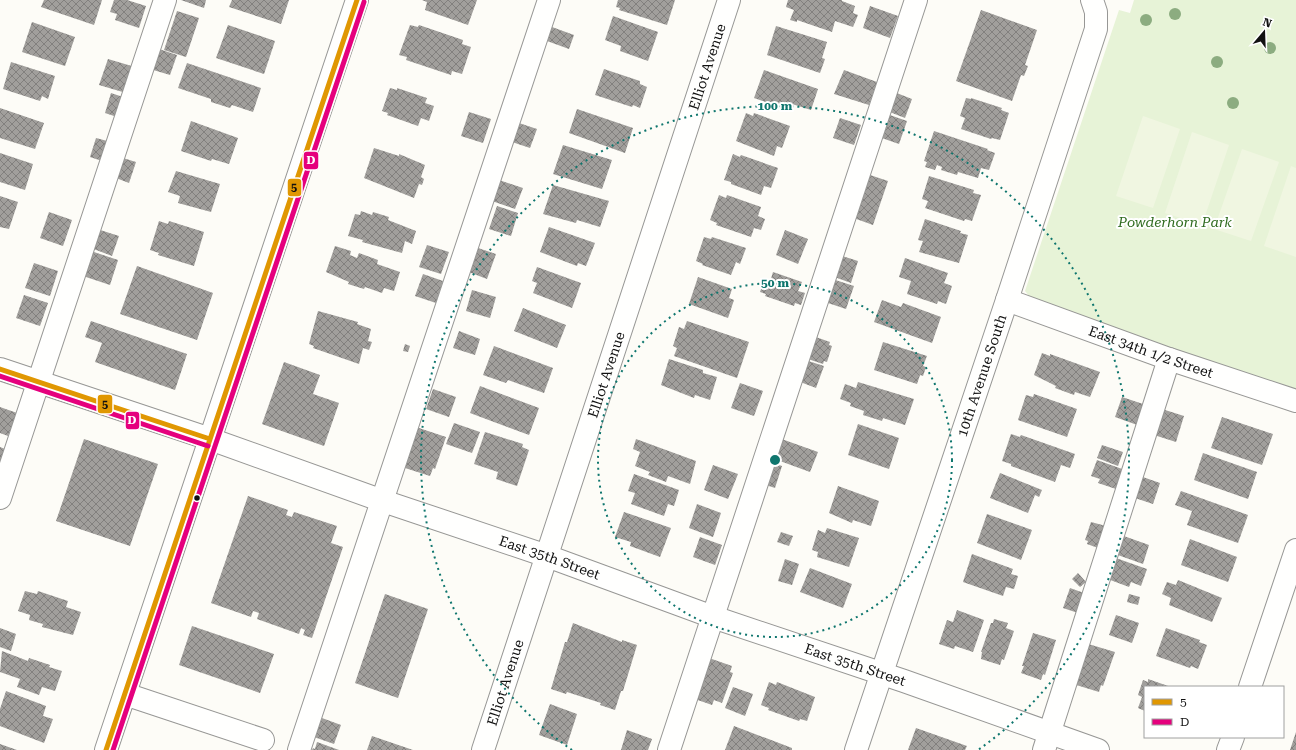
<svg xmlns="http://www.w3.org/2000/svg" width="1296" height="750" font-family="'Roboto Serif',serif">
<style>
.grass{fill:#e7f3d7}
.pitch{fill:#f0f6e1}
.building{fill:url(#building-cross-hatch)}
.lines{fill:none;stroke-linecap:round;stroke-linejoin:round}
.minor-casing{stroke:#979795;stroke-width:24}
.minor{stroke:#fffffe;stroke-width:22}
.bus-1-casing{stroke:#fff;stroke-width:8}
.bus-2-casing{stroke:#fff;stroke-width:8}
.bus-1{stroke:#e09702;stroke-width:5}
.bus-2{stroke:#e5007d;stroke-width:5}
.tree{fill:#8cac80}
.ring{fill:none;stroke:#0f766e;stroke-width:2;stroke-dasharray:2 4}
.bus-dot{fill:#111;stroke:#fff;stroke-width:1.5}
.labels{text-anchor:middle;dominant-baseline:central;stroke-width:4;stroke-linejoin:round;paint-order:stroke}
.street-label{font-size:14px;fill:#111;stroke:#fff}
.park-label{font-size:14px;font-style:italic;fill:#2f6b1f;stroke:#fff}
.centre{fill:#0f766e;stroke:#fff;stroke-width:2}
.ring-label{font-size:12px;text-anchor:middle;font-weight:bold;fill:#0f766e;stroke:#fff;stroke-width:4;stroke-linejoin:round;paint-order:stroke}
.line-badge{stroke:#fff;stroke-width:1.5}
.badge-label{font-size:11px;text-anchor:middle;font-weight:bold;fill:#fff}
.pale-badge-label{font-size:11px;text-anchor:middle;font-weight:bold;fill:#111}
</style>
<defs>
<pattern id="building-cross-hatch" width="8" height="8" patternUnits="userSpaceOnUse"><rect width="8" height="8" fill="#a19f9c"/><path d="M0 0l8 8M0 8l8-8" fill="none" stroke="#82807e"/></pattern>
</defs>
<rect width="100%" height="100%" fill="#fdfcf7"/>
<path class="grass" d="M1134,0H1296V392L1034,302L1025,291L1119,10L1130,13Z"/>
<path class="pitch" d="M1143,116L1180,129L1153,208L1116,196Z
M1192,132L1229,145L1202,225L1165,213Z
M1242,149L1279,162L1251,241L1214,229Z
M1291,166L1296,168V257L1264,246Z"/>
<path class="building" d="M44,0H102L94,25L41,7Z
M114,0H127L146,6L139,28L115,20L117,14L110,12Z
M181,0H206L204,8Z
M232,0H289L281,24L229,7Z
M422,0H477L468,25L425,10L427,2Z
M618,0H675L667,25L619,10L620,8L616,7Z
M788,0H842V1L855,6L853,13L858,15L853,27L835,21L832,32L797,20V22L790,20L794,10L786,7Z
M870,6L898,16L890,38L863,28Z
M981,10L1037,30L1025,65L1028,66L1024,76L1021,75L1012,101L956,81Z
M177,11L199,18L186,57L164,50Z
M613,16L658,32L648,61L620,51L621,46L605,40Z
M32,22L75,37L65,66L22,52Z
M228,25L275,41L264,74L216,58Z
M410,25L418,27L419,25L463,40L462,44L471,47L462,74L452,71L451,75L406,60L407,57L399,55Z
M776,26L827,42L822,58L825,59L820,73L767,55Z
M552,27L574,35L569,49L547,41Z
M156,48L177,55L170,75L150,69Z
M108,59L135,67L126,93L99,85Z
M11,62L55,76L48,99L42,96L40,101L3,89Z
M187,63L261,88L253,112L232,105L230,108L211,102V99L178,88Z
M604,69L640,81V84L647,87L640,108L633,105L632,107L595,95Z
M764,70L818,89L811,110L792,104L790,111L754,98Z
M844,70L877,82L869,105L834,94Z
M390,88L397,90V88L427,98L425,103L434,106L429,121L421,118L418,126L387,115L388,113L382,111Z
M889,90L912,99L905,118L882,109Z
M111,93L126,98L120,118L105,113Z
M966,98L971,99V98L1002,108L1001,110L1009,113L1000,140L992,138L991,139L961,129L965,118L960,116Z
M0,108L44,123L35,149L0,138Z
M577,109L633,128L625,153L569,133Z
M469,112L491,119L483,143L461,136Z
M746,113L753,116L754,113L790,126L782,148L777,146L774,156L736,141Z
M884,113L907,121L899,144L876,136Z
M840,118L861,125L854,145L833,138Z
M191,121L238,138L229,164L212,159L211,161L181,151Z
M516,122L537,129L530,148L509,141Z
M934,131L988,149L987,150L995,153L989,170L981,168L978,178L958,172L957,175L941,170L942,167L937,165L935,170L925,167L927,162L924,161Z
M96,138L111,142L105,162L90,157Z
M563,145L612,160L602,189L553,174Z
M374,148L399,156V154L425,165L421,177L424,179L422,185L419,184L414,198L364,178Z
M0,153L33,164L25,190L0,182Z
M733,154L740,157L741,155L778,168L771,188L764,186L761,195L731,184V182L724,180Z
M123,158L136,162L129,183L116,178Z
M176,171L220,184L211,212L178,203L180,196L168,192Z
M864,173L888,181L873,225L848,216Z
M929,176L974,190L973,193L981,195L972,221L965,219L964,221L925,208L928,201L922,199Z
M499,180L523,188L515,209L492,201Z
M553,185L609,201L600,227L577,220L576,223L543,214Z
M719,195L726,198L727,195L761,207L758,216L765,219L761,230L754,228L751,237L716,225L717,223L710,220Z
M0,196L18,202L9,229L0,227Z
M497,206L518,213L511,236L489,229Z
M361,211L372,215L373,212L389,217L388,220L416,231L412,244L405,241L402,253L362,242L363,240L348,236L355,214L360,215Z
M49,212L72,220L63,246L40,238Z
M925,219L961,231L960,233L968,235L959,263L919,252L923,241L918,240Z
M159,221L168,224L169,221L204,232L194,266L158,255L159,253L150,250Z
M549,227L595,243L586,266L578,263L577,266L540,252Z
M97,229L119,236L112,256L91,248Z
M785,230L808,239L798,264L776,255Z
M704,237L711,239L712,237L746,248L740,264L736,262L731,275L702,265L703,264L696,261Z
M427,245L449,252L441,274L419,267Z
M335,246L351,251L350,255L357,258L359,253L378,260L377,264L400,272L394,291L384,288L382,293L365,287L364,289L348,284L349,282L326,272Z
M475,247L496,254L487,279L466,271Z
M88,250L118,260L110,285L80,275Z
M836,254L858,261L851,283L829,275Z
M905,258L948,273L944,283L952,286L946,304L938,301L937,304L907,294L911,281L899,277Z
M34,263L58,271L50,296L25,288Z
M137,266L213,293L197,340L120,314Z
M537,267L581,283L572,308L533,293L537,283L532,281Z
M773,272L802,282L798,291L805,293L801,305L795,303L794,306L765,296L766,294L760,292L764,280L770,282Z
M423,274L443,281L436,303L415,296Z
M698,277L732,289L729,298L734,300L728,318L689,304Z
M826,277L854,286L846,309L819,300Z
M472,290L496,297L490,318L466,311Z
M24,295L48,303L40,326L16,318Z
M882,300L901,307L903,303L941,317L932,343L874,322Z
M523,308L566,325L557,348L514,331Z
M318,311L358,322L357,324L371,329L368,341L372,342L369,350L363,348L359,364L313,348L314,346L309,344Z
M91,321L187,354L175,390L95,362L102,343L85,337Z
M687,321L749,342L737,378L674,356L677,348L673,346L679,327L684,329Z
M459,331L480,339L475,355L453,348Z
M810,335L830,342L829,345L832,346L827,362L824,361L823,364L802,357Z
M883,342L927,356L923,366L926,367L923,376L920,375L917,384L874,370Z
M405,344L410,346L408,352L403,351Z
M494,346L553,368L544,393L508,380L506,383L483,375Z
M1042,353L1050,356V354L1100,372L1090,397L1075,392L1074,395L1055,388L1056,386L1034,375Z
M669,359L703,370V373L717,377L710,400L695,395L694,398L661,385Z
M802,359L824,366L816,388L795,380Z
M284,362L320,375L313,394L339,403L324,446L262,424Z
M858,382L914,399L905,425L883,418L882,421L863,415L864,411L850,406L851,403L840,399L845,384L856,388Z
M740,383L763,391L754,416L731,408Z
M480,386L539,408L529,435L470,413Z
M433,389L456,397L449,417L426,409Z
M1034,394L1077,409L1067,437L1018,420L1026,395L1033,397Z
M1122,397L1146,405L1140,426L1115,417Z
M0,407L17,413L8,436L0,433Z
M1162,409L1184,416L1176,442L1154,435Z
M1222,417L1273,434L1262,465L1211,448Z
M454,423L480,432L472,453L446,444Z
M858,424L899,438L889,469L848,455Z
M416,427L446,437L435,469L433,468L430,476L405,468L408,458L406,457Z
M485,432L523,444L522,447L529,450L517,486L496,479L498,472L474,464Z
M1011,434L1020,437L1021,435L1075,454L1070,468L1061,465L1055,482L1011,466V464L1002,461Z
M776,437L818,452L810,472L769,457Z
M84,439L158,464L130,546L56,521Z
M636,439L696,461L690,484L668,476L666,482L648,475L650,472L635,466L640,452L633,449Z
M1102,445L1123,452L1118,466L1097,458Z
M0,447L5,449L0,464Z
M1203,453L1257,472L1248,499L1194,480Z
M1097,460L1125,470L1119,490L1098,483L1100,479L1091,476Z
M768,461L782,466L775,488L760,483Z
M713,465L738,474L728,499L704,490Z
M1000,473L1042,490L1039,497L1035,495L1028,513L990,498Z
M634,474L679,490L674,506L668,504L664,516L631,504L635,493L628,491Z
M1140,476L1160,483L1153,504L1132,497Z
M838,486L879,501L871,526L853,520L852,523L829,513Z
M1181,491L1248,515L1238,543L1187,525L1192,511L1175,505Z
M248,496L288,510L286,515L292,517L294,512L337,526L331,543L343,547L312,638L303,635L305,630L301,628L299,634L257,619L259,613L253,611L251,617L211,603Z
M697,504L721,513L713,537L689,528Z
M624,512L671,528L660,557L630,546L631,542L615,537Z
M987,514L1032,530L1021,560L977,543Z
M1091,522L1106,526L1098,548L1087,544L1088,541L1085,540Z
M827,528L859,538L849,567L817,557L818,552L812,550L818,530L825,533Z
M781,532L793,536L789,546L777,542Z
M1121,535L1149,545L1143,564L1115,554Z
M700,537L722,545L715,565L693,557Z
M1190,539L1237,557L1228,582L1181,565Z
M972,554L1013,569L1011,574L1018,576L1014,589L1006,587L1003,596L963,582Z
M1113,557L1147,569L1141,586L1131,582L1129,587L1105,578Z
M785,559L799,564L792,585L778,581Z
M810,568L852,584L843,608L800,592Z
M1078,573L1086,582L1080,587L1072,579Z
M1178,580L1222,598L1212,622L1169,605L1171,598L1162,594L1167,582L1176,585Z
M1070,588L1084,593L1078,613L1063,608Z
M25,591L37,594L38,591L68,601L66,607L81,612L73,635L42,627L43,624L29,620L30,615L18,611Z
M385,594L428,609L398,698L355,683Z
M1129,594L1140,597L1138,605L1127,602Z
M957,610L984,620L973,652L955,646L954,649L939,644L947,620L953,622Z
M1116,615L1139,623L1132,643L1109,635Z
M994,619L1008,623L1006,628L1014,631L1004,660L1002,659L1000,665L981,659L982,652H981L991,623H993Z
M573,623L622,642V640L637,645L623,691H621L615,710L600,705L601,703L567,692L566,694L551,689L565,642H567Z
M192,626L274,654L260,693L179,665Z
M0,628L16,634L11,651L0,647Z
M1166,628L1200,640L1199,642L1207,645L1198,669L1191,666L1190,668L1156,656Z
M1033,633L1056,640L1045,675L1043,674L1041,680L1021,673L1024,666H1022Z
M1085,643L1115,652L1103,686L1101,685L1099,692L1073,684Z
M2,651L28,661L29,658L50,665L49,667L62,671L55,691L42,687L39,695L17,687L20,679L0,672Z
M709,658L732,666L730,672L733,673L722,703L714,700L712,705L692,698Z
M1148,679L1171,687H1145V711L1138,708L1142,697L1138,695L1143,680L1148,682Z
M769,682L776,685L777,682L815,697L807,721L800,719L799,721L768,710L769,708L761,705Z
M733,687L753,694L745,716L725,708Z
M6,691L46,706L43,716L53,719L44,743L0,726V709Z
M550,704L577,714L567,745L539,735Z
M322,718L341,725L334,744L314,737Z
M734,726L792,748V750H725Z
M916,728L967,746L965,750H908Z
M627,730L652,739L648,750H621Z
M1296,732V750H1290Z
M372,736L413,750H367Z
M317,742L339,750H312L313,748L315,749Z
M0,744L17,750H0Z"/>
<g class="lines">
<g class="minor-casing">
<g id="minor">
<path id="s1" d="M1007,300L1169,359L1296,401"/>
<path id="s2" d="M0,369L210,439L383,501L547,556L713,617L904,681L1098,750"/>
<path d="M0,498L165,0"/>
<path d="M1250,687L1296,550"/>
<path d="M125,694L263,740"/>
<path d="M106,750L357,0"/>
<path d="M299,750L549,0"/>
<path id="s3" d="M483,750L729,0"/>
<path d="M669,750L916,0"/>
<path id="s4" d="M856,750L1007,300L1096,29V12L1092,0"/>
<path d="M1044,750L1169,359"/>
<path d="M1228,750L1233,737"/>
</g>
</g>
<use href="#minor" class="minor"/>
<g class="bus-1-casing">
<path id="bus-1" d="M0,369L210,439
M106,750L357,0"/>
</g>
<g class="bus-2-casing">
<path id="bus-2" d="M0,376L208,446
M113,750L364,2"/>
</g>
<use href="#bus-1" class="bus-1"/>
<use href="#bus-2" class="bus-2"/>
</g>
<g class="tree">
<circle cx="1175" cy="14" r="6"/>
<circle cx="1146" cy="20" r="6"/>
<circle cx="1270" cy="48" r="6"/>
<circle cx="1217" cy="62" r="6"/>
<circle cx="1233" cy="103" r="6"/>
</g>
<g class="ring">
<circle cx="775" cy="460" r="177"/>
<path d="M572 750A354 354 0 1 1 978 750"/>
</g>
<circle class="bus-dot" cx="197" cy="498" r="3.5"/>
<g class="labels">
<g class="street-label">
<text stroke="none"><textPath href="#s3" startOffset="719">Elliot Avenue</textPath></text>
<text stroke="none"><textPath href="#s1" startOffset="153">East 34th 1/2 Street</textPath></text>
<text stroke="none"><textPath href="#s3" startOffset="395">Elliot Avenue</textPath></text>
<text stroke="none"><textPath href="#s4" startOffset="395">10th Avenue South</textPath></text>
<text stroke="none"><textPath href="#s2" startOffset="581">East 35th Street</textPath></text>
<text stroke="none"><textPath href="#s2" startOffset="905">East 35th Street</textPath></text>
<text stroke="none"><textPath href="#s3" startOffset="71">Elliot Avenue</textPath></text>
</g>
<g class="park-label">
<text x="1175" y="222">Powderhorn Park</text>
</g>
</g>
<circle cx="775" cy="460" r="6" class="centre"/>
<g class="ring-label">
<text x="775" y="110">100 m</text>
<text x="775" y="287">50 m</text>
</g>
<g class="line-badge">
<rect x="303" y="151" width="16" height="19" rx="4" fill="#e5007d"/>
<rect x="287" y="178" width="15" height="19" rx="4" fill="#e09702"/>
<rect x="97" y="394" width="16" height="20" rx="4" fill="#e09702"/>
<rect x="125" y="411" width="15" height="19" rx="4" fill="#e5007d"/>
</g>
<g class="badge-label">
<text x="311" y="164">D</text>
<text x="132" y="424">D</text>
</g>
<g class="pale-badge-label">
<text x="294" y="191">5</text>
<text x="105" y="408">5</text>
</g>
<rect x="1144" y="686" width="140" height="52" fill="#ffffff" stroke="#a0a0a0"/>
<rect x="1152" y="699" width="20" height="6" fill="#e09702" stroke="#a0a0a0"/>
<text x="1180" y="706" font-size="12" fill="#111111">5</text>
<rect x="1152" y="719" width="20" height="6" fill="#e5007d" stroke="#a0a0a0"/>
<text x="1180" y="726" font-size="12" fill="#111111">D</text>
<g transform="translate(1264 32) rotate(19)" stroke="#ffffff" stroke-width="3" paint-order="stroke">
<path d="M0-3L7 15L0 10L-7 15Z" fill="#111111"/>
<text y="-6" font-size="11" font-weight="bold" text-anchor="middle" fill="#111111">N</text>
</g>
</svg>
